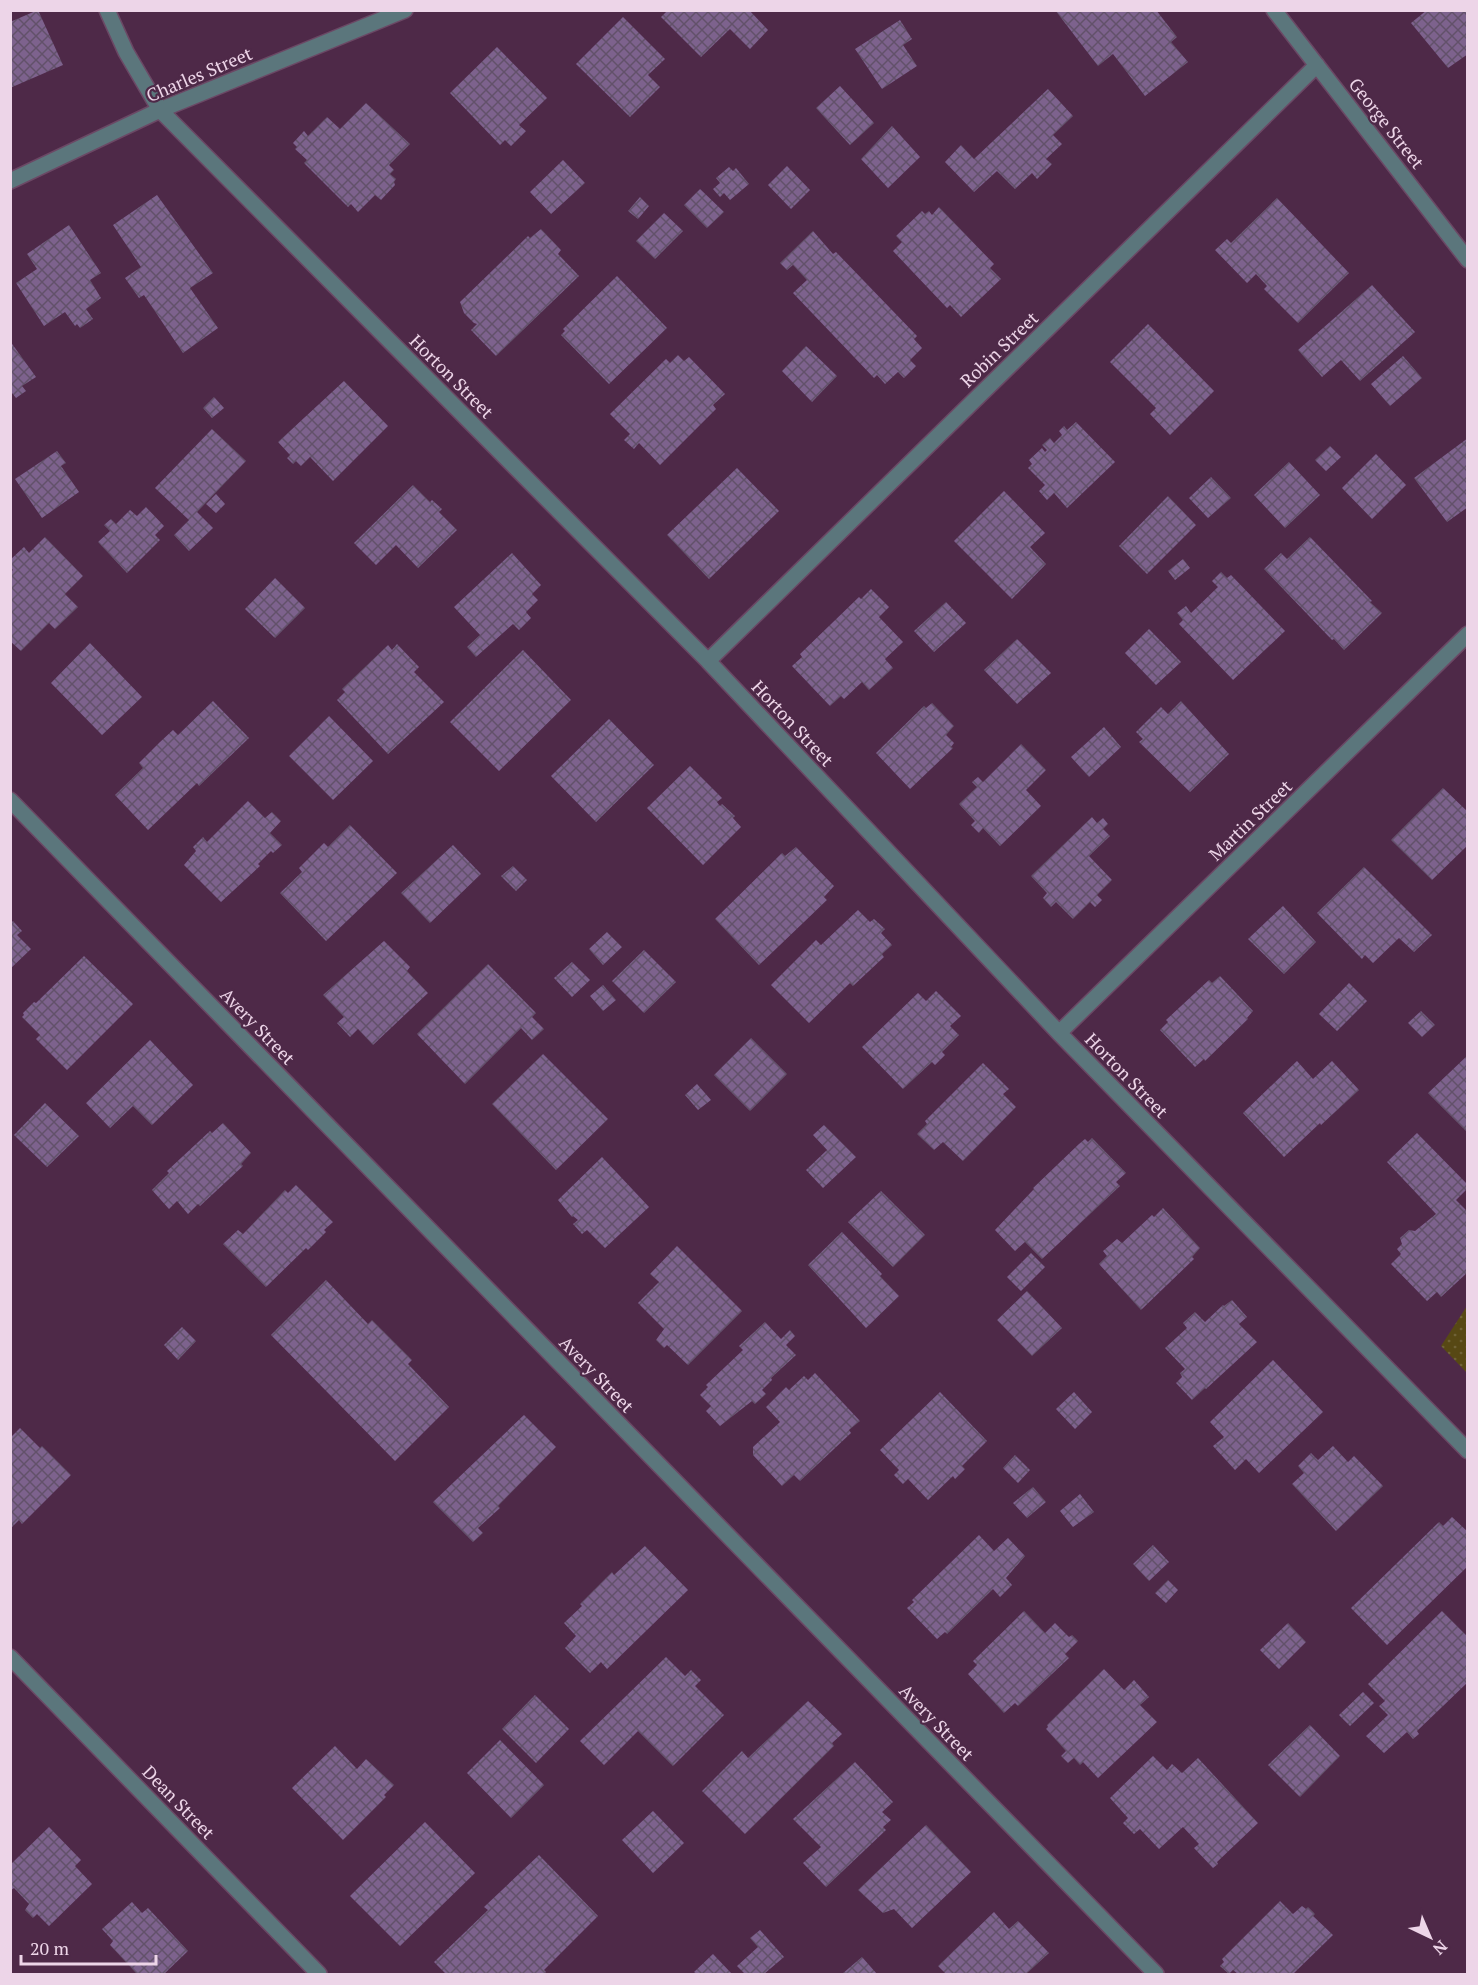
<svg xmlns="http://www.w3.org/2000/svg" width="1478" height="1985" font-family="'PT Serif',serif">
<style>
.grass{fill:url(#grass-dots)}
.building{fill:url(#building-cross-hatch)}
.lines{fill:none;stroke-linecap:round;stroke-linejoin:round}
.minor-casing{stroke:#6b4865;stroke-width:18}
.minor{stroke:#5b767c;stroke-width:15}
.labels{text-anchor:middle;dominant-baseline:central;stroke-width:4.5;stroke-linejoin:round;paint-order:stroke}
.street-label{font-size:18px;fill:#edd5e8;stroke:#4e2948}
</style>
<defs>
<pattern id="grass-dots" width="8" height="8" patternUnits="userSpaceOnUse" patternTransform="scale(1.5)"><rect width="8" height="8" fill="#574814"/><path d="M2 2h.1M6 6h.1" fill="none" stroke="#6f6236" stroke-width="1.8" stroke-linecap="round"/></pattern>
<pattern id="building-cross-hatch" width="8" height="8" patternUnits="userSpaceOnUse" patternTransform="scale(1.5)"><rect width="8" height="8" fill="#7d628d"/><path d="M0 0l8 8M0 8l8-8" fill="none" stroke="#62516a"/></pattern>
</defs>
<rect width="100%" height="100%" fill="#4e2948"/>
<path class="grass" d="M1467,1306V1373L1441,1346Z"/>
<path class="building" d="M38,10L63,65L10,88V22Z
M668,10H749L768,30L750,49L730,29L701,57L661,17Z
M1055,10H1156L1177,37L1171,42L1188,62L1145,96L1113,54L1098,66Z
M1427,10H1468V54L1448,68L1411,23Z
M623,17L665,59L648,75L660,87L630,117L576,64Z
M900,20L912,39L903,45L917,66L882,89L855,49Z
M497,47L547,98L519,125L526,131L511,146L505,140L500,145L450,93Z
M840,86L874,123L850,145L816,108Z
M1048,89L1073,116L1053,135L1062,144L1046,159L1052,164L1037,179L1032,173L1015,189L997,171L974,192L945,162L961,145L974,159Z
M366,103L410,144L389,165L394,170L390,174L396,179L394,182L395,185L381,200L375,195L358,212L351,204L348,207L304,163L307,160L295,149L297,147L293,143L304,131L308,136L327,117L340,129Z
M892,126L920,157L888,188L861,159Z
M563,160L585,183L551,214L530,192Z
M787,166L810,190L791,209L768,185Z
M729,167L733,171L736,168L749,184L730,200L724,193L720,197L713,189L720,183L716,178Z
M700,189L724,212L707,228L684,205Z
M157,195L213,273L190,288L218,328L183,353L144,295L139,298L125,278L141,267L113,225Z
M640,197L649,206L638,219L628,211Z
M1277,198L1349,273L1298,323L1264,289L1267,286L1256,274L1247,283L1215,250L1227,239L1231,243Z
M939,207L994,264L990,268L1001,279L961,317L950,305L947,308L893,251L902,242L896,236L922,211L925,214L929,211L932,215Z
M664,213L683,231L655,259L636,241Z
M69,225L101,273L90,280L101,298L86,309L93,319L80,328L77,324L75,326L65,312L44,326L16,283L37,269L27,254Z
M541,229L561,250L558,254L579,276L496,356L471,330L477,324L474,323L464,313L460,302L528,236L530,238Z
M813,231L833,254L836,252L917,336L914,339L922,348L910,360L916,366L904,378L898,372L885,384L877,375L874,378L793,293L807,280L793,265L787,270L780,263Z
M617,276L667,328L609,384L561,335L565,331L563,329Z
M1372,285L1415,332L1360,381L1341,360L1322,377L1298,350Z
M1148,324L1214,391L1170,435L1150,414L1156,408L1110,362Z
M10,341L36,377L22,386L26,391L16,398L12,393L10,394Z
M806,346L837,376L812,402L782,371Z
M678,355L684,361L689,357L725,394L713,405L716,409L660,465L639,443L634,449L624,440L630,434L610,414L666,359L670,363Z
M1403,356L1422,378L1390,406L1371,384Z
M344,381L388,426L333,481L310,457L301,466L296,461L293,464L287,458L290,455L278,442Z
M214,397L224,408L212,418L203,408Z
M1076,422L1115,462L1067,508L1054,493L1047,500L1039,491L1045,485L1028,468L1032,464L1029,460L1042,448L1045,452L1047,450L1042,445L1050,438L1054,443L1062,435L1059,431L1064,426L1067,430Z
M212,429L246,461L197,512L213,528L189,551L174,535L189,520L155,488Z
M1468,438V507L1447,522L1414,478Z
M1330,446L1341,457L1326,471L1315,460Z
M57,451L66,463L61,466L79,492L42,518L15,479Z
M1376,454L1406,485L1372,519L1342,488Z
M1289,462L1320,495L1285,528L1254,495Z
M737,468L779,511L709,579L667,535Z
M1211,477L1231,498L1208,518L1189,498Z
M413,485L430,502L432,500L442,509L439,512L457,530L418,568L396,545L376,565L354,543Z
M1004,491L1045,533L1030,547L1046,564L1012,599L954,541Z
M216,494L225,504L216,513L206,504Z
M1168,496L1196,525L1147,574L1119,546Z
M146,507L164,526L155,535L160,540L127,573L98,542L110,531L104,525L111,519L116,524L130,510L137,516Z
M45,537L83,576L65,594L78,607L55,629L49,623L21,651L10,641V572L13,570L10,567V560L24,547L29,553Z
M1310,537L1372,601L1370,602L1382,613L1344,650L1334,639L1332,640L1264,569L1281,553L1287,559Z
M512,553L541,585L532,594L538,600L526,612L531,618L519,630L513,624L476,657L467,647L480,635L454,607Z
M1183,559L1190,568L1175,580L1168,571Z
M1221,572L1227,578L1231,575L1285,631L1233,680L1179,624L1183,620L1177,613L1186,606L1191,613L1218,587L1212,581Z
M275,578L305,608L275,638L245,609Z
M871,589L889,607L879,617L903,642L885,659L893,668L869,690L862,682L844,699L841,696L830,706L792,666L802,657L800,654L859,597L861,599Z
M946,602L966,623L934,652L914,631Z
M1149,629L1181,662L1156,685L1125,653Z
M1017,639L1051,673L1017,704L984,670Z
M90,643L142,697L102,735L51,683Z
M397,644L419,667L414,672L444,702L388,754L337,700L345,692L342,689L388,645L392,650Z
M523,650L571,700L499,771L450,722Z
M213,701L249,738L199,786L197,783L148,830L115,795L143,768L139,763L160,742L173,730L178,735Z
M1181,701L1229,754L1190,792L1139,742L1143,739L1136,732L1161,707L1168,714Z
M932,703L954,726L946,735L954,743L951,747L953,748L910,789L876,753L924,706L926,708Z
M329,716L373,761L333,800L289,756Z
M609,719L654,765L596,822L551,776Z
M1104,727L1121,747L1089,777L1071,757Z
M1021,744L1046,770L1026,790L1041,806L1000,846L983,828L979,833L971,825L975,821L959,804L977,787L972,782L978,777L983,782Z
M690,766L722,798L717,802L720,806L722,804L735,816L733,818L741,827L703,865L647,808Z
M1443,788L1468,812V845L1432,880L1391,840Z
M248,801L265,818L272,812L281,821L270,833L282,845L273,853L271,851L258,864L260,866L221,902L184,865L196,851L193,847L203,837L207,842Z
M1092,817L1097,823L1103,818L1108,824L1103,829L1110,836L1089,856L1112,880L1097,895L1102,900L1095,907L1090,902L1073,919L1056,902L1051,907L1043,898L1047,893L1031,876Z
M350,825L397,873L326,941L280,893L302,872L299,868L324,843L328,847Z
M453,845L481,874L430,923L401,893Z
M796,847L834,886L824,897L827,900L759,965L715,919L782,853L785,856Z
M513,866L527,880L516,891L501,876Z
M1364,867L1432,935L1414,952L1399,938L1373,963L1365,955L1362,959L1317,913Z
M1283,906L1316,942L1284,974L1248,939Z
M858,910L870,922L874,919L885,929L881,933L892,945L882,954L884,957L853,986L850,983L809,1023L771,985L816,940L821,945Z
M13,921L22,931L17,935L31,949L10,969V924Z
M607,932L622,947L603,965L589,949Z
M384,941L410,967L407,971L428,993L373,1045L358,1029L350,1037L337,1023L344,1017L323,995Z
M644,950L676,982L644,1013L612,981Z
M84,956L133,1004L67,1070L36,1039L40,1035L22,1017L24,1015L23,1013L34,1002L36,1003Z
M572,962L590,980L572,997L554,978Z
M488,964L536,1013L532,1017L544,1029L532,1040L521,1028L465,1084L417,1034Z
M1220,976L1253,1011L1247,1018L1248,1019L1205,1061L1204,1059L1195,1067L1160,1030L1168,1022L1166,1020L1209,980L1212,983Z
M1349,983L1367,1001L1337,1031L1319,1014Z
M603,985L616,1000L603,1011L590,996Z
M936,991L961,1016L950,1026L959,1035L942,1052L945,1055L935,1065L932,1062L903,1089L862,1047L918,993L926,1001Z
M1421,1011L1435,1025L1422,1037L1408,1023Z
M751,1038L787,1074L750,1111L714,1075Z
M150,1040L193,1085L152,1125L133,1106L110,1128L86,1103Z
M543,1054L608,1119L556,1170L492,1104Z
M1468,1055V1133L1428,1093Z
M1297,1061L1313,1079L1332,1061L1359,1090L1321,1125L1320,1123L1284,1157L1243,1113Z
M983,1063L1009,1089L1003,1094L1016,1107L963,1161L943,1142L934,1150L917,1134L927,1124L925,1121Z
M697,1084L711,1100L698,1110L685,1095Z
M45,1103L79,1136L47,1167L14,1135Z
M223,1123L251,1153L241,1164L243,1166L200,1206L198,1204L188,1214L177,1201L169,1209L152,1190L169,1173L167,1171L210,1131L212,1133Z
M824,1125L856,1157L823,1188L806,1170L827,1150L813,1135Z
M1417,1133L1468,1185V1188L1456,1200L1468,1212V1272L1441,1297L1437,1292L1427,1301L1391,1264L1401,1254L1397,1249L1402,1244L1400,1238L1409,1230L1415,1231L1436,1214L1387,1162Z
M1092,1138L1126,1173L1116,1182L1120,1186L1042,1259L1025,1242L1015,1251L995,1230L1034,1189L1033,1188L1079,1144L1085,1139L1088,1142Z
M602,1157L649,1207L605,1248L587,1230L582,1234L573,1224L578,1220L573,1216L572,1217L558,1200Z
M296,1185L333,1222L324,1230L326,1232L308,1250L306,1248L266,1287L223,1244L238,1230L243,1234L285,1190L288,1193Z
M881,1191L925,1235L893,1267L848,1222Z
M1163,1208L1200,1248L1192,1257L1194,1259L1141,1310L1099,1264L1107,1256L1103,1251L1117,1239L1122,1243L1152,1215L1154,1217Z
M842,1232L882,1274L880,1276L899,1296L866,1328L808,1265Z
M677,1246L742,1311L688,1365L667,1345L664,1348L656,1340L664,1329L638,1303L659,1282L650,1274Z
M1031,1253L1045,1267L1021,1291L1007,1277Z
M326,1280L368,1324L372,1320L412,1360L408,1364L449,1407L395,1461L271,1335Z
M1027,1291L1062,1328L1032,1356L997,1320Z
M1232,1300L1247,1317L1239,1324L1257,1342L1206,1389L1205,1388L1192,1400L1176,1383L1182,1377L1180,1373L1185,1369L1165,1348L1187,1328L1183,1323L1195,1312L1205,1322L1223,1305L1224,1306Z
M765,1322L781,1339L790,1330L795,1336L786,1345L796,1355L771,1378L772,1380L762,1390L766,1394L755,1404L752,1401L720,1426L706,1411L711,1406L700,1395L708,1387L706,1385L743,1350L739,1346Z
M182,1327L196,1341L178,1360L164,1345Z
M1273,1360L1323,1412L1259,1473L1246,1459L1235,1470L1213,1446L1224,1437L1210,1422Z
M815,1373L860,1421L849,1430L851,1433L800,1481L794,1475L782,1486L753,1455V1447L780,1422L766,1407L786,1387L789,1390L804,1376L808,1380Z
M940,1392L987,1441L962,1466L965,1469L955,1479L953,1476L928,1500L908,1479L903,1484L894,1475L899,1470L880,1450Z
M1074,1392L1092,1412L1075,1429L1056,1409Z
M524,1415L556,1447L498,1506L500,1508L478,1528L483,1533L473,1542L433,1502Z
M20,1428L40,1448L42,1446L71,1475L22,1524L19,1520L10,1529V1438Z
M1333,1446L1348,1462L1354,1456L1383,1486L1336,1531L1292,1484L1304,1473L1298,1466L1311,1453L1318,1460Z
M1015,1455L1030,1470L1018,1483L1003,1468Z
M1033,1487L1046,1502L1027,1518L1013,1503Z
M1080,1494L1094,1512L1073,1527L1060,1511Z
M1452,1517L1468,1532V1566L1387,1645L1351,1608L1439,1522L1443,1526Z
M979,1535L994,1551L1008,1538L1025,1556L1006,1578L1012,1585L1000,1597L993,1589L947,1634L945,1632L937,1639L907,1608L914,1602L912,1600Z
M1153,1545L1169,1562L1149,1581L1133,1564Z
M645,1546L688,1590L607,1669L601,1662L590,1673L565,1648L576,1636L564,1623L582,1606L580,1604L612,1572L614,1575Z
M1168,1580L1178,1590L1166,1603L1155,1593Z
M1024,1611L1045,1633L1055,1623L1069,1637L1072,1635L1078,1641L1065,1654L1069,1658L1018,1706L1015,1703L1004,1713L968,1674L977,1665L973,1661Z
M1442,1611L1468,1637V1682L1417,1731L1419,1734L1413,1739L1407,1732L1384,1753L1366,1736L1388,1715L1379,1706L1385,1701L1368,1684Z
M1288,1623L1306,1642L1279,1669L1260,1650Z
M666,1657L685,1676L691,1670L701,1680L695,1686L724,1715L673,1766L638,1731L604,1765L580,1741Z
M1104,1669L1124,1690L1134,1680L1149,1697L1140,1705L1157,1722L1098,1778L1083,1762L1080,1765L1074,1758L1068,1763L1061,1756L1066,1751L1046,1729L1048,1727L1047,1725Z
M1363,1692L1374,1703L1350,1726L1339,1715Z
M535,1695L569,1729L536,1763L502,1729Z
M808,1701L842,1734L832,1743L834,1746L745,1834L702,1791L742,1751L748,1758Z
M1310,1725L1340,1756L1300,1797L1268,1765Z
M500,1740L544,1785L511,1818L467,1773Z
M335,1746L357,1769L366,1759L394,1785L384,1795L386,1797L343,1840L292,1788Z
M1153,1756L1167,1770L1172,1764L1182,1773L1198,1758L1258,1823L1217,1862L1218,1864L1213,1868L1194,1848L1199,1844L1183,1827L1159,1849L1140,1829L1134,1834L1123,1823L1128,1818L1110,1798Z
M855,1762L893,1802L882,1812L891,1820L883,1827L886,1830L826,1887L803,1863L821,1847L793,1819Z
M653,1811L684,1843L653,1873L622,1840Z
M425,1822L475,1873L400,1946L350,1896Z
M926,1825L971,1872L912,1928L894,1909L883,1913L858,1890Z
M49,1827L81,1860L75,1866L92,1884L49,1926L37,1914L33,1918L25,1910L29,1904L14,1888L10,1891V1865Z
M539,1855L598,1916L544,1970L546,1972L544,1974H446L434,1962L488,1910L484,1907Z
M1280,1901L1293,1914L1302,1906L1306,1909L1308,1907L1315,1914L1313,1916L1333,1935L1293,1974H1238L1233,1970L1229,1974L1220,1966L1224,1962L1222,1959Z
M132,1902L142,1913L148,1908L188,1951L164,1974H137L110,1945L113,1941L102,1929Z
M994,1912L1009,1929L1018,1921L1049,1953L1026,1974H946L938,1966Z
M760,1930L784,1957L764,1974H745L737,1966L758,1947L750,1938Z
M713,1954L732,1974H697L694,1972Z
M862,1957L877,1974H842Z"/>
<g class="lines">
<g class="minor-casing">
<path id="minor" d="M107,10L126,52L160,110L708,661L1059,1033L1468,1451
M1274,10L1468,260
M10,181L160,110L405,10
M708,661L1317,65
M10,800L1156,1974
M1059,1033L1468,634
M10,1657L319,1974"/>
</g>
<use href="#minor" class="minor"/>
</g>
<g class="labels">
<g class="street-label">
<text transform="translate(199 74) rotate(-23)">Charles Street</text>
<text transform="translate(1387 123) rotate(52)">George Street</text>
<text transform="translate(999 349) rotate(-44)">Robin Street</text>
<text transform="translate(452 376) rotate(45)">Horton Street</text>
<text transform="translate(793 723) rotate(47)">Horton Street</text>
<text transform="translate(1250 820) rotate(-44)">Martin Street</text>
<text transform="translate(258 1026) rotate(46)">Avery Street</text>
<text transform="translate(1127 1075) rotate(46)">Horton Street</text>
<text transform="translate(597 1374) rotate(46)">Avery Street</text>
<text transform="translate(937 1722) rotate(46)">Avery Street</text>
<text transform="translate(179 1802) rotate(46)">Dean Street</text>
</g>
</g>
<rect width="1478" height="1985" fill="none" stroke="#edd5e8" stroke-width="24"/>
<g transform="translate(1430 1937) rotate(136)" stroke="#4e2948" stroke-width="4.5" paint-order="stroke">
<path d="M0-4.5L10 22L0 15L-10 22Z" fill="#edd5e8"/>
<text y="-9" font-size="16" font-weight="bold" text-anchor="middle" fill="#edd5e8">N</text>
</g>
<path d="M21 1955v9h135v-9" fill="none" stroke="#edd5e8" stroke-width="3"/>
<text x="30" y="1955" font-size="18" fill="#edd5e8" stroke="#4e2948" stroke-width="4.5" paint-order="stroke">20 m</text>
</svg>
